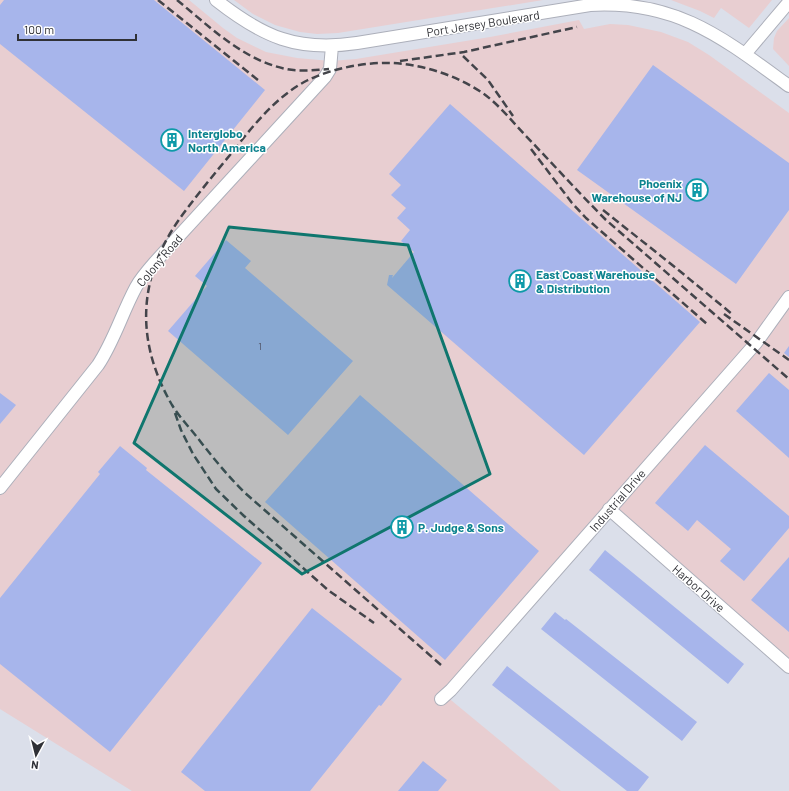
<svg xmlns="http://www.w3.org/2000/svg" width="789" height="791" font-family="Barlow,sans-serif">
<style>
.industrial{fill:#e8ced1}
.building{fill:#a7b5eb}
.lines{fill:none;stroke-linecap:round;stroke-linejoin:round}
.minor-casing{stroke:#acafba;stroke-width:14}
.minor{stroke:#fff;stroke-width:12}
.rail{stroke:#43444a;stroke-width:2.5;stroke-dasharray:8 4;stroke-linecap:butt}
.marked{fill:#0f766e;fill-opacity:0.2;stroke:#0f766e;stroke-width:3;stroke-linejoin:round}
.labels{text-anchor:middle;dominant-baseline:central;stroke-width:3;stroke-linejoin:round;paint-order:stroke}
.number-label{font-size:10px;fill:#4e5263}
.street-label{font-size:12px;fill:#303136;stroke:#fff}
.culture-label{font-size:12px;font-weight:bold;fill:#0d838f;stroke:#fff;text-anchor:start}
</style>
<rect width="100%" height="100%" fill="#dbdfea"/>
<path class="industrial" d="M0,0H189L223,28L237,38L266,52L297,58L331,61L356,59L490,37L579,20L584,29L610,24L628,25L661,32L688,42L709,55L789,113V668L607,511L446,696L561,791H132L0,709Z
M234,0H543L338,33L317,34L300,32L275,25L253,14Z
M671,0H772L749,28L721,8L714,18L700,11Z
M789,18V66L773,49L774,38L777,31Z"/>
<path class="building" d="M4,0H154L265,90L184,191L0,44V5Z
M653,65L789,163V210L736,284L577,170Z
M450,104L700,322L584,455L387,285L389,275H393L392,278L414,252L401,241L410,230L397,218L406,208L391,195L401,185L389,174Z
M226,240L251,261L245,268L353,361L288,435L168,331L207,286L195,276Z
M789,346V357L784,353Z
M769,373L789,390V458L736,411Z
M0,393L16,405L0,424Z
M360,395L539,551L445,660L265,502Z
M705,445L789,516V528L744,581L720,561L731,549L697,520L688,531L655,503Z
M120,446L147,468L146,470L262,563L110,752L0,664V598L100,474L98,472Z
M605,550L744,664L728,684L589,570Z
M789,557V632L751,600Z
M312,608L402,679L381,706L379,705L310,791H205L181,772Z
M555,612L565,620L566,619L697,722L682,741L541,629Z
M507,666L649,777L638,791H627L492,685Z
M423,761L447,780L438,791H398Z"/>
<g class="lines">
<g class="minor-casing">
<path id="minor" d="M216,0C263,37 297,52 357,43L590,5C677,0 723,38 789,86
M745,54L789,2
M0,488L98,365C114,341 122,313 136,287C141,278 149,269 156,261L325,77L330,69L332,46
M609,509L789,667
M441,699L451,690L756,343L789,297"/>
</g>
<use href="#minor" class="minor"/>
<path class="rail" d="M158,0L258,80
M177,0C210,27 243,60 286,69C300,72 315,70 329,69
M463,56L488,80L513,116
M400,61L464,52L577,27
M531,149L572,203L586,218L707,324
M603,210L676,268L732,314
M724,314L789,360
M175,413L181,430L193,454L216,489L244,516L328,590L374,623
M441,665L244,492C228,476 214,459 200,441C191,429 180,418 172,405C134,339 138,275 183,214C198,194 214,174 230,155C252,127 276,96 308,80C334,68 365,62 393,63C425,65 458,76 484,94C499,105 512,121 525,135C552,163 578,192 606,220L789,379"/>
</g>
<path class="marked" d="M229,227L408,245L490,474L302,574L134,443Z"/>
<defs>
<g id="building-ring" transform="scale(1.15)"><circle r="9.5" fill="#fff" stroke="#0f9aa8" stroke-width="1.5"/><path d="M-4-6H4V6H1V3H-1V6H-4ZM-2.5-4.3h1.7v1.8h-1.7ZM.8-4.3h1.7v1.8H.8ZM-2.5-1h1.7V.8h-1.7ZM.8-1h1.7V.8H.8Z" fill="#0f9aa8"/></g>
</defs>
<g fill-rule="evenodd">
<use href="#building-ring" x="172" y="140"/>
<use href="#building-ring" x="697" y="190"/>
<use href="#building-ring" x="520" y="281"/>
<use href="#building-ring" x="402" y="527"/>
</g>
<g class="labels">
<g class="number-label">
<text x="260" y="346">1</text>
</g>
<g class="street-label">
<text transform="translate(483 23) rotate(-9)">Port Jersey Boulevard</text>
<text transform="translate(159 260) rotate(-50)">Colony Road</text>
<text transform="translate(617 500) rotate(-49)">Industrial Drive</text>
<text transform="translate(699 588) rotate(41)">Harbor Drive</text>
</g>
<g class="culture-label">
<text x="188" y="133">Interglobo<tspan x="188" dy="14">North America</tspan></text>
<text x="682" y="183" text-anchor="end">Phoenix<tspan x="682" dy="14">Warehouse of NJ</tspan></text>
<text x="536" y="274">East Coast Warehouse<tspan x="536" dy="14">&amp; Distribution</tspan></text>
<text x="418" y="527">P. Judge &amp; Sons</text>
</g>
</g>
<g transform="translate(36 755) rotate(187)" stroke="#ffffff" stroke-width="3" paint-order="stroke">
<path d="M0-3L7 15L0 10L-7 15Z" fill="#303136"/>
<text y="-6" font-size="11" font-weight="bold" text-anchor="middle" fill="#303136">N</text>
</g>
<path d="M18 34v6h118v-6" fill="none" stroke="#303136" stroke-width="2"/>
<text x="24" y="34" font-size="12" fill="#303136" stroke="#ffffff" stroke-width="3" paint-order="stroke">100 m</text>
</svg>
